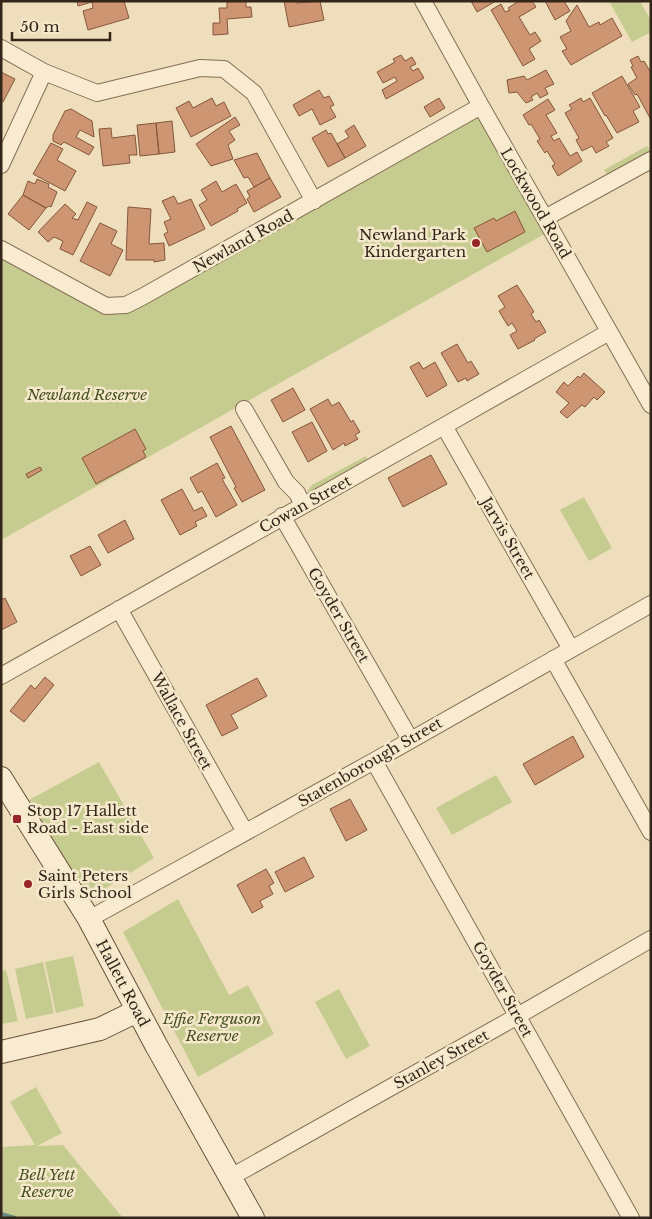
<svg xmlns="http://www.w3.org/2000/svg" width="652" height="1219" font-family="'Libre Baskerville',serif">
<style>
.green{fill:#c6cc90}
.lines{fill:none;stroke-linecap:round;stroke-linejoin:round}
.stream{stroke:#688c82;stroke-width:4}
.building{fill:#cd9571;stroke:#85563b}
.street-casing{stroke:#856e55;stroke-width:18}
.secondary-casing{stroke:#674f39;stroke-width:24}
.street{stroke:#f9ebcf;stroke-width:16}
.secondary{stroke:#f9ebcf;stroke-width:22}
.poi-dot{fill:#952528;stroke:#f5e8cb;stroke-width:2}
.labels{text-anchor:middle;dominant-baseline:central;stroke-width:5;stroke-linejoin:round;paint-order:stroke}
.street-label{font-size:15px;fill:#34261b;stroke:#f5e8cb}
.poi-label{font-size:15px;fill:#34261b;stroke:#f5e8cb;text-anchor:start}
.park-label{font-size:15px;font-style:italic;fill:#465121;stroke:#f5e8cb}
</style>
<rect width="100%" height="100%" fill="#eedebc"/>
<path class="green" d="M609,1H640L651,21V32L632,42Z
M480,114L548,232L1,540V254L94,309L134,310Z
M647,146L650,151L607,175L604,170Z
M366,456L369,461L314,492L307,491L312,485Z
M584,497L612,548L589,561L560,510Z
M99,762L154,858L85,901L29,800Z
M496,775L512,802L452,835L436,808Z
M178,899L229,995L248,985L274,1034L198,1077L123,932Z
M73,956L84,1006L56,1013L45,962Z
M43,962L54,1013L26,1019L15,969Z
M6,970L18,1021L1,1024V971Z
M339,989L370,1046L346,1059L315,1002Z
M36,1087L62,1133L37,1146L63,1145L123,1218H1V1147L35,1145L10,1102Z"/>
<g class="lines">
<path class="stream" d="M1,1214L15,1218"/>
</g>
<path class="building" d="M77,1H124L129,18L88,30L83,11L93,8L92,2L78,6Z
M234,1H246V7H251L252,17L227,19L228,34L213,35V23H220L219,8H227V2Z
M284,1H296V3L320,1L324,20L289,27Z
M471,1H496L477,12Z
M519,1H532L536,7L519,17L530,35L535,32L541,41L529,49L535,59L523,66L491,10L501,4L505,12L510,10L508,8Z
M545,1H564L570,11L555,20Z
M577,5L589,27L599,22L600,25L612,18L622,36L571,65L562,51L567,49L560,37L571,31L566,21Z
M401,55L405,61L412,57L416,64L410,67L413,71L418,68L424,78L386,99L382,90L397,81L395,77L383,83L377,72L395,62L393,59Z
M638,56L641,62L644,61L651,73L650,118L637,94L635,95L628,84L637,78L631,67L633,66L630,60Z
M546,70L554,84L545,88L548,94L540,98L537,93L531,97L533,100L526,103L517,92L509,93L507,80L524,76L527,80Z
M1,72L15,79L3,102L1,101Z
M622,76L640,107L633,111L639,122L617,133L606,115L605,116L592,93Z
M319,90L324,98L329,96L334,105L330,107L336,117L320,125L312,109L299,116L293,105Z
M212,98L216,106L224,102L231,116L191,137L176,108L189,101L193,108Z
M439,98L445,108L430,117L424,107Z
M581,98L583,102L590,98L613,138L606,142L609,146L596,153L592,146L582,151L576,140L579,138L565,113L572,109L569,105Z
M548,99L555,110L546,115L557,133L551,136L554,141L559,138L570,156L577,152L582,161L558,176L552,166L555,164L547,151L545,153L537,141L540,139L531,124L529,125L523,115Z
M71,109L92,121L94,137L80,130L76,137L94,147L89,155L64,142L61,145L53,141V135L65,111Z
M235,117L240,125L229,131L235,140L228,145L233,159L211,166L196,144Z
M172,121L175,152L159,154L156,123Z
M156,123L159,154L140,156L137,125Z
M354,125L366,146L345,158L337,144L349,137L345,131Z
M111,128L112,138L135,135L137,155H129L130,163L103,166L99,129Z
M326,130L328,134L331,133L345,158L328,167L312,138Z
M51,143L63,149L57,160L76,171L65,191L33,174Z
M257,153L270,178L254,187L248,177L244,178L234,160Z
M270,178L281,197L254,212L247,199L250,197L247,191Z
M37,179L49,184L48,187L57,192L51,207L49,206L46,208L23,195L28,181L35,184Z
M216,181L222,192L236,184L247,203L237,209L238,211L211,226L199,205L207,200L201,190Z
M23,195L46,208L29,230L8,214Z
M174,196L178,204L191,199L205,229L169,246L164,234L168,232L164,222L171,219L162,201Z
M87,202L97,207L73,255L60,249L63,241L54,237L48,242L38,232L65,204L76,214L72,218L78,220Z
M128,207L151,209L149,244L164,243L165,260L154,262V260H126Z
M515,211L525,232L487,252L474,228L494,218L496,221Z
M100,223L117,231L111,244L123,250L110,276L80,261Z
M517,285L534,312L531,314L536,322L539,320L546,332L534,339L535,340L518,349L510,335L517,331L512,323L508,326L499,311L505,307L498,296Z
M457,344L468,363L471,361L479,374L467,381L466,378L458,382L441,353Z
M419,362L423,369L435,362L447,385L427,397L410,367Z
M584,373L605,392L597,400L594,397L585,407L582,405L567,418L560,412L569,403L556,392L564,382L568,386L578,376L580,378Z
M293,388L305,410L283,422L271,400Z
M328,399L332,406L339,402L351,422L353,420L360,432L355,435L358,439L345,446L344,443L333,450L310,409Z
M312,422L327,451L308,462L292,432Z
M231,426L265,490L242,502L234,488L236,487L210,437Z
M135,429L146,449L143,451L146,457L96,484L82,458Z
M431,455L447,484L403,507L388,478Z
M217,463L225,478L222,479L237,505L216,517L202,491L198,493L190,478Z
M40,467L42,470L28,478L26,474Z
M182,489L194,511L202,507L207,516L195,522L197,526L180,535L161,500Z
M125,520L134,539L108,553L98,535Z
M90,546L101,565L81,576L70,556Z
M5,598L17,622L1,630V600Z
M45,677L54,685L24,722L10,711L31,685L35,689Z
M257,678L267,696L231,715L238,728L222,736L206,705Z
M573,736L584,757L535,785L523,764Z
M350,799L367,830L346,841L330,809Z
M304,857L314,877L285,892L275,872Z
M266,869L274,883L269,886L273,894L260,901L263,907L252,913L237,885Z"/>
<g class="lines">
<g class="street-casing">
<path id="street" d="M423,1L481,106L651,405
M1,48L44,72L97,93L200,68L224,69L254,93L314,201
M1,165L44,72
M545,218L651,160
M1,249L106,306L126,305L142,297L481,106
M244,409L286,482L297,493L303,505
M444,426L571,649
M282,516L410,739
M119,609L245,832
M553,659L651,832
M1,676L444,426L609,332
M374,761L631,1218
M89,919L374,761L651,604
M231,1177L507,1022L651,939"/>
</g>
<g class="secondary-casing">
<path id="secondary" d="M1,778L89,919L156,1045L253,1218
M1,1052L100,1029L137,1011"/>
</g>
<use href="#street" class="street"/>
<use href="#secondary" class="secondary"/>
</g>
<g class="poi-dot">
<circle cx="476" cy="243" r="5"/>
<rect x="12" y="814" width="10" height="10" rx="2.5"/>
<circle cx="28" cy="884" r="5"/>
</g>
<g class="labels">
<g class="street-label">
<text transform="translate(536 203) rotate(60)">Lockwood Road</text>
<text transform="translate(243 241) rotate(-29)">Newland Road</text>
<text transform="translate(305 504) rotate(-29)">Cowan Street</text>
<text transform="translate(508 538) rotate(60)">Jarvis Street</text>
<text transform="translate(339 615) rotate(60)">Goyder Street</text>
<text transform="translate(182 721) rotate(61)">Wallace Street</text>
<text transform="translate(370 762) rotate(-30)">Statenborough Street</text>
<text transform="translate(123 983) rotate(62)">Hallett Road</text>
<text transform="translate(503 989) rotate(61)">Goyder Street</text>
<text transform="translate(441 1059) rotate(-29)">Stanley Street</text>
</g>
<g class="poi-label">
<text x="466" y="234" text-anchor="end">Newland Park<tspan x="466" dy="17">Kindergarten</tspan></text>
<text x="27" y="810">Stop 17 Hallett<tspan x="27" dy="17">Road - East side</tspan></text>
<text x="38" y="875">Saint Peters<tspan x="38" dy="17">Girls School</tspan></text>
</g>
<g class="park-label">
<text x="87" y="394">Newland Reserve</text>
<text x="212" y="1018">Effie Ferguson<tspan x="212" dy="17">Reserve</tspan></text>
<text x="47" y="1174">Bell Yett<tspan x="47" dy="17">Reserve</tspan></text>
</g>
</g>
<rect width="652" height="1219" fill="none" stroke="#34261b" stroke-width="5"/>
<path d="M12 32v8h98v-8" fill="none" stroke="#34261b" stroke-width="2.5"/>
<text x="20" y="32" font-size="15" fill="#34261b" stroke="#f5e8cb" stroke-width="4" paint-order="stroke">50 m</text>
</svg>
